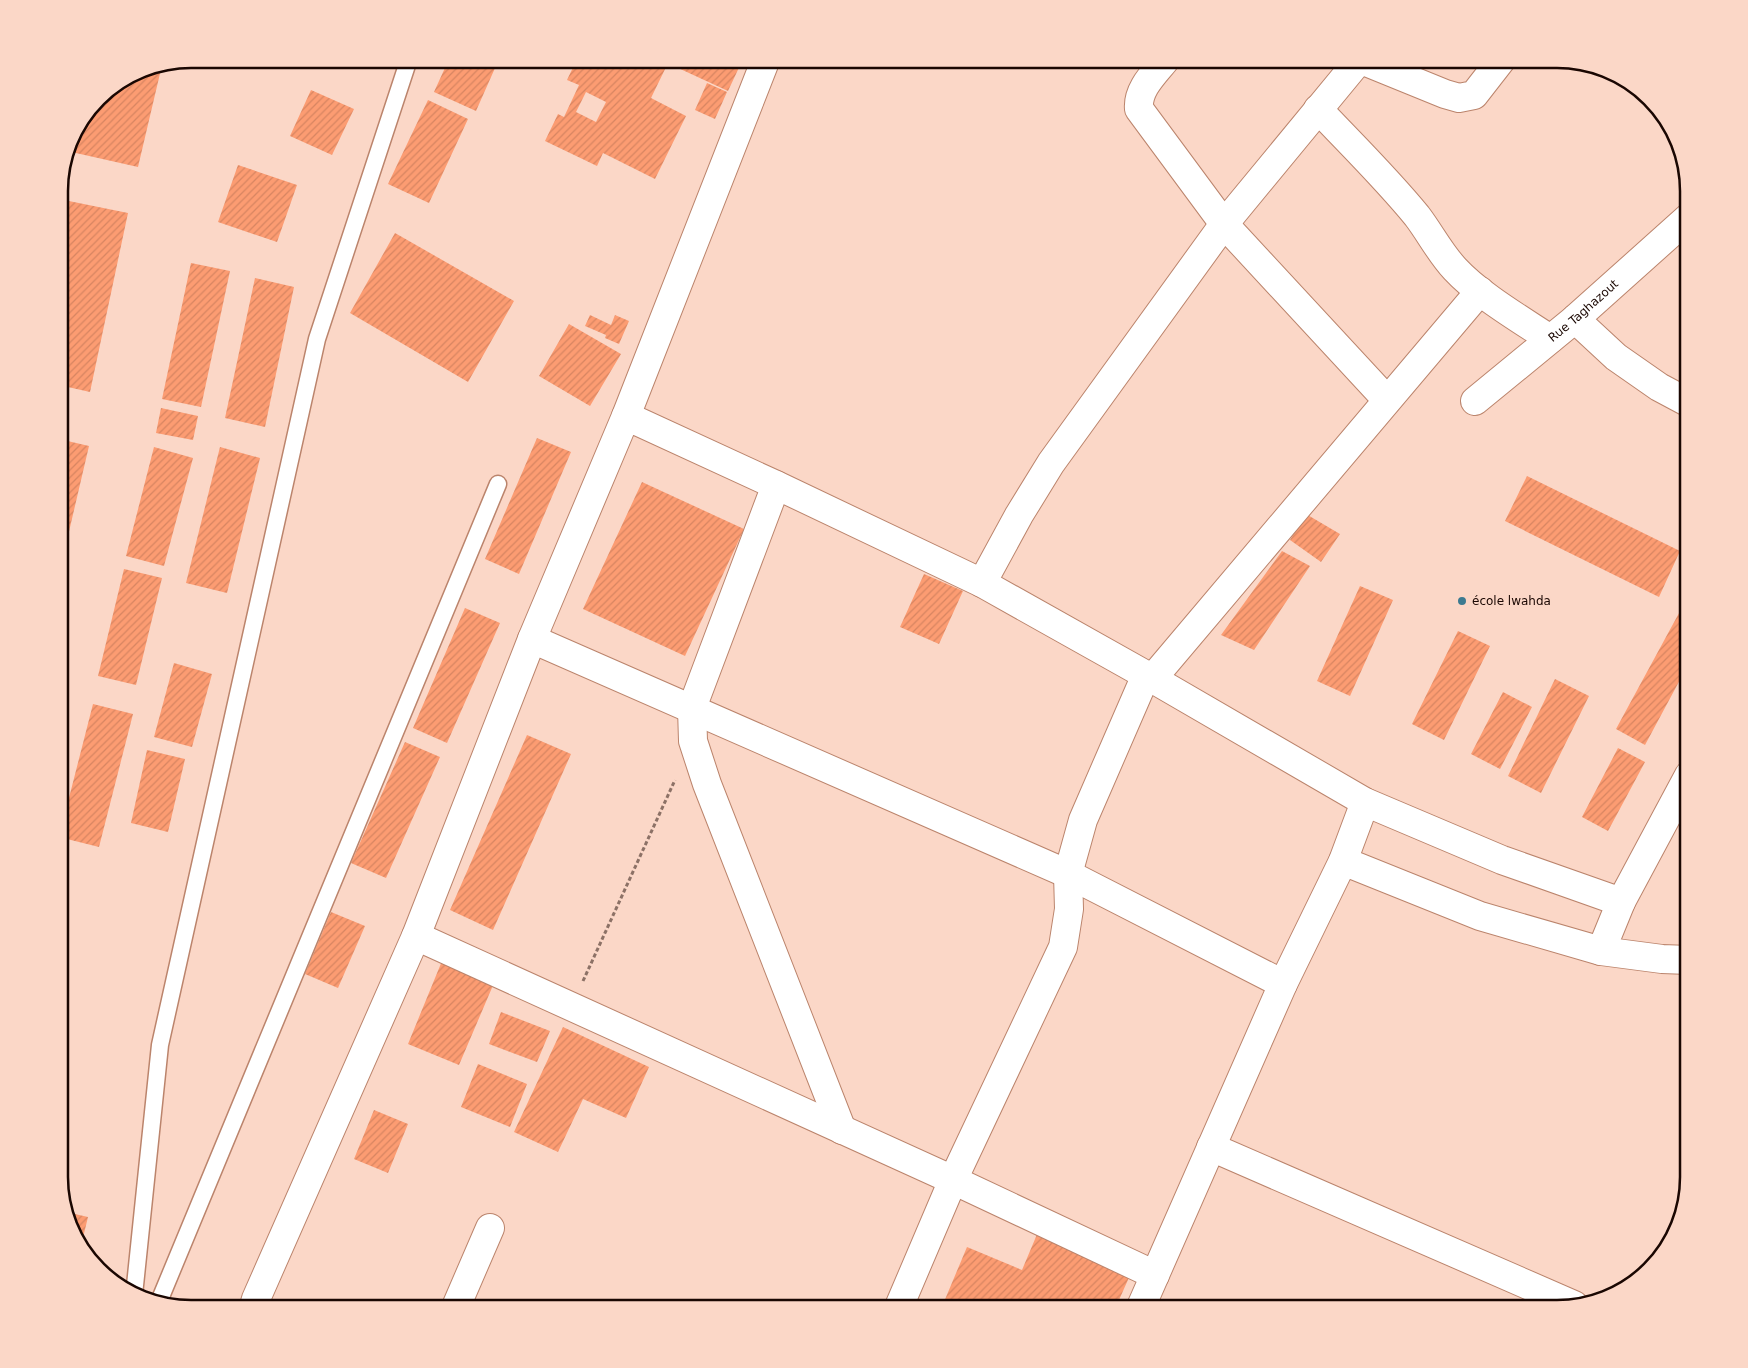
<svg xmlns="http://www.w3.org/2000/svg" width="1748" height="1368" font-family="'DejaVu Sans',sans-serif">
<style>
.building{fill:url(#building-hatch);fill-rule:evenodd}
.lines{fill:none;stroke-linecap:round;stroke-linejoin:round}
.lane-casing{stroke:#bb846c;stroke-width:19}
.street-casing{stroke:#bb846c;stroke-width:30}
.path{stroke:#8c7166;stroke-width:3;stroke-dasharray:4 2.5;stroke-linecap:butt}
.lane{stroke:#fff;stroke-width:16}
.street{stroke:#fff;stroke-width:28}
.poi-dot{fill:#3c7a90;stroke:#fbd7c7;stroke-width:2}
.labels{text-anchor:middle;dominant-baseline:central;stroke-width:4;stroke-linejoin:round;paint-order:stroke}
.street-label{font-size:12px;fill:#1a0702;stroke:#fbd7c7}
.poi-label{font-size:12px;fill:#1a0702;stroke:#fbd7c7;text-anchor:start}
.rim{fill:none;stroke:#1a0702;stroke-width:2.5}
</style>
<defs>
<pattern id="building-hatch" width="6" height="6" patternUnits="userSpaceOnUse" patternTransform="scale(1.25)"><rect width="6" height="6" fill="#fc9c72"/><path d="M-1 1l2-2M0 6l6-6M5 7l2-2" fill="none" stroke="#d78561"/></pattern>
</defs>
<rect width="100%" height="100%" fill="#fbd7c7"/>
<path class="building" d="M449,59H499L476,111L434,92Z
M577,59H658L668,63L651,98L686,116L655,179L603,153L597,166L545,141L558,114L564,117L579,85L567,80ZM586,92L606,102L596,122L576,112Z
M680,59H743L728,91L676,67Z
M162,65L138,167L67,151L72,133L104,92L141,69Z
M707,83L727,92L715,119L695,110Z
M311,90L354,109L332,155L290,136Z
M428,100L468,119L429,203L388,184Z
M238,165L297,185L277,242L218,222Z
M59,199L128,213L90,392L59,385Z
M395,233L514,301L468,382L350,313Z
M191,263L230,271L201,407L162,399Z
M255,278L294,287L265,427L225,418Z
M590,315L611,325L615,315L629,321L619,344L605,338L606,335L585,326Z
M569,324L621,354L590,406L539,376Z
M161,408L198,416L193,440L156,433Z
M537,438L571,452L519,574L485,559Z
M59,439L89,446L60,570H59Z
M154,447L193,458L164,566L126,556Z
M220,447L260,458L227,593L186,583Z
M1527,476L1680,551L1659,597L1505,521Z
M642,482L744,529L685,656L583,609Z
M1306,514L1340,534L1321,562L1290,540Z
M1282,551L1310,566L1254,650L1221,635Z
M124,569L162,578L136,685L98,676Z
M924,574L963,591L939,644L900,627Z
M1360,586L1393,600L1350,696L1317,681Z
M1685,602L1689,604V663L1645,745L1616,729Z
M465,608L500,623L447,743L413,728Z
M1458,631L1490,646L1444,740L1412,724Z
M174,663L212,674L192,747L154,737Z
M1555,679L1589,696L1541,793L1508,776Z
M1503,692L1532,707L1500,769L1471,754Z
M93,704L133,714L99,847L59,837Z
M527,735L571,754L493,930L450,910Z
M405,742L440,757L386,878L351,863Z
M1618,748L1645,762L1608,831L1582,817Z
M147,750L185,759L168,832L131,823Z
M331,912L365,926L338,988L305,974Z
M442,961L494,983L459,1065L408,1044Z
M501,1012L550,1031L537,1062L489,1044Z
M563,1027L649,1067L626,1118L583,1099L558,1152L514,1132Z
M478,1064L527,1084L510,1127L461,1107Z
M374,1110L408,1124L388,1173L354,1159Z
M66,1212L88,1217L81,1246L72,1236Z
M1038,1232L1131,1273L1115,1309H941L967,1247L1022,1270Z
M186,1299L211,1309L182,1308Z"/>
<g class="lines">
<g class="lane-casing">
<path id="lane" d="M134,1295L160,1045L317,339L409,59
M158,1304L498,484"/>
</g>
<g class="street-casing">
<g id="street">
<path d="M1166,59C1155,73 1137,89 1139,109L1224,224L1387,400"/>
<path d="M1359,59L1445,94L1459,98L1474,95L1502,59"/>
<path d="M1318,109C1351,144 1386,178 1417,216C1430,233 1440,253 1455,269C1479,295 1520,319 1550,339"/>
<path d="M1575,319L1616,357L1659,387L1689,403"/>
<path id="s1" d="M1475,401L1575,319L1689,217"/>
<path d="M626,416L766,59"/>
<path d="M776,485L692,708L693,741L707,784L842,1130"/>
<path d="M982,583L1019,515L1051,463L1224,224L1360,59"/>
<path d="M532,639L1068,874L1283,984"/>
<path d="M1152,679L1480,291"/>
<path d="M1343,861L1480,916L1601,951L1662,959L1689,960"/>
<path d="M416,936L953,1180L1155,1275"/>
<path d="M1601,951L1621,902L1689,775"/>
<path d="M1211,1147L1574,1305"/>
<path d="M253,1309L256,1299L416,936L532,639L626,416L776,485L982,583L1146,675L1365,802L1502,860L1621,902"/>
<path d="M455,1309L490,1228"/>
<path d="M898,1309L953,1180L1063,947L1069,909L1068,874L1083,820L1146,675"/>
<path d="M1140,1309L1283,984L1343,861L1365,802"/>
</g>
</g>
<path class="path" d="M583,981L675,780"/>
<use href="#lane" class="lane"/>
<use href="#street" class="street"/>
</g>
<circle class="poi-dot" cx="1462" cy="601" r="5"/>
<g class="labels">
<g class="street-label">
<text stroke="none"><textPath href="#s1" startOffset="141">Rue Taghazout</textPath></text>
</g>
<g class="poi-label">
<text x="1472" y="601">école lwahda</text>
</g>
</g>
<path d="M0 0H1748V1368H0ZM191 68H1557A123 123 0 0 1 1680 191V1177A123 123 0 0 1 1557 1300H191A123 123 0 0 1 68 1177V191A123 123 0 0 1 191 68Z" fill="#fbd7c7" fill-rule="evenodd"/>
<path class="rim" d="M191 68H1557A123 123 0 0 1 1680 191V1177A123 123 0 0 1 1557 1300H191A123 123 0 0 1 68 1177V191A123 123 0 0 1 191 68Z"/>
</svg>
